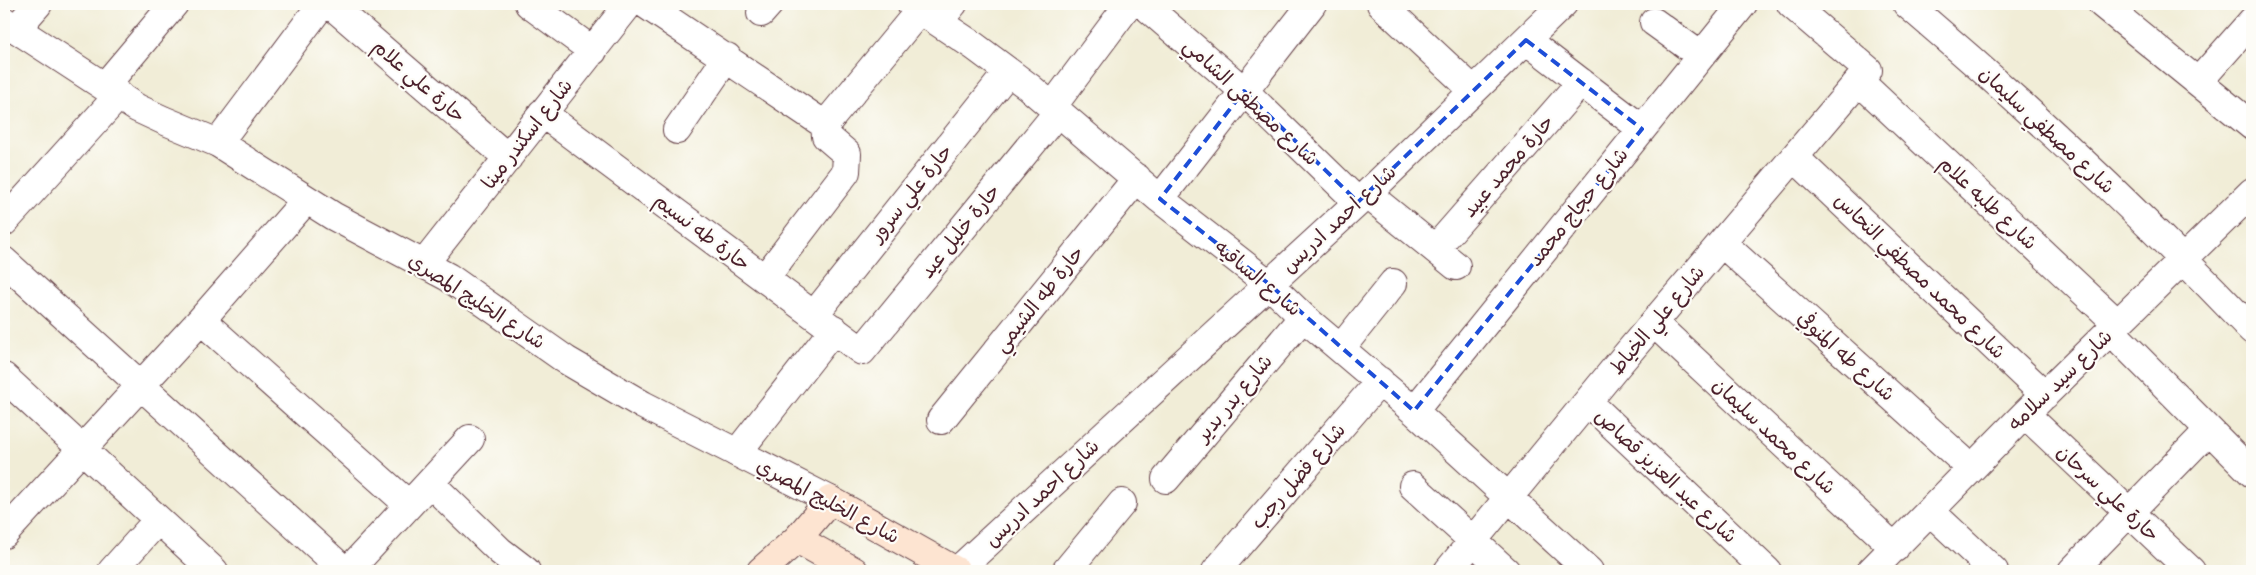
<svg xmlns="http://www.w3.org/2000/svg" width="2256" height="575" font-family="Caveat,'Playpen Sans Arabic',sans-serif">
<style>
.lines{fill:none;stroke-linecap:round;stroke-linejoin:round}
.minor-casing{stroke:#633e45;stroke-width:30}
.tertiary-casing{stroke:#633e45;stroke-width:30}
.secondary-casing{stroke:#633e45;stroke-width:30}
.minor{stroke:#fff;stroke-width:28}
.tertiary{stroke:#fff;stroke-width:28}
.secondary{stroke:#fde4d1;stroke-width:28}
.marked{fill:none;stroke:#1d4ed8;stroke-width:4;stroke-dasharray:10 6;stroke-linejoin:round}
.labels{text-anchor:middle;dominant-baseline:central;stroke-width:4.5;stroke-linejoin:round;paint-order:stroke}
.street-label{font-size:20px;fill:#4a1f2b;stroke:#fdfcf7}
</style>
<rect width="100%" height="100%" fill="#fdfcf7"/>
<filter id="ink" filterUnits="userSpaceOnUse"><feTurbulence type="fractalNoise" baseFrequency=".02" numOctaves="2"/><feDisplacementMap in="SourceGraphic" scale="10" xChannelSelector="R" yChannelSelector="G"/><feConvolveMatrix kernelMatrix="1 2 1 2 8 2 1 2 1" color-interpolation-filters="sRGB"/></filter>
<filter id="wash" filterUnits="userSpaceOnUse"><feTurbulence type="fractalNoise" baseFrequency=".0096" numOctaves="4" result="noise"/><feDisplacementMap in="SourceGraphic" scale="20" xChannelSelector="R" yChannelSelector="G"/><feGaussianBlur stdDeviation="1.12" result="paint"/><feColorMatrix in="noise" values="0 0 0 0 0 0 0 0 0 0 0 0 0 0 0 0 0 1.4 0 .05"/><feComposite in="paint" operator="in"/></filter>
<g filter="url(#wash)">
<rect width="100%" height="100%" fill="#f1edd7"/>
</g>
<g filter="url(#ink)">
<g class="lines">
<g class="minor-casing">
<path id="minor" d="M330,4L508,158
M529,4L593,51
M645,4L825,125
M911,4L974,46L1029,87L1160,199L1269,284L1303,317L1414,411L1589,571
M1143,4L1244,91L1358,202
M1381,4L1473,90
M1907,4C2027,106 2143,216 2252,330
M2102,4L2252,126
M761,13L769,4
M938,22L953,4
M1654,22L1701,56
M16,29L38,4
M1526,40L1642,129
M1859,81L2118,324
M2198,82L2252,21
M105,86L174,4
M1052,107L1129,4
M542,113L862,351L1058,112
M677,130L727,57
M218,143L322,4
M1794,157L2045,395
M1367,194L1456,266
M1160,199L1312,4
M4,222L119,95
M1722,243L1971,468
M1435,249L1581,82
M4,261L345,571
M424,264L629,4
M765,278L846,172L847,154L826,136L825,125L920,10
M814,315L1008,72
M201,320L409,505
M1654,323L1895,548
M2111,331L2252,473
M1341,348L1393,283
M4,377L214,571
M1588,402L1767,571
M1414,411L1743,4
M2025,414L2191,571
M941,420L1137,178
M737,453L834,329
M1166,479L1303,317
M430,483L500,551L526,571
M1413,486L1506,571
M1930,511L1994,571
M4,534L201,320L306,200
M112,571L158,520
M348,571L470,439
M957,571L1367,194L1563,4
M1066,571L1122,503
M1216,571L1380,381
M1448,571L1616,367L1868,70L1791,4
M1871,571L2025,414L2252,192
M2072,571L2209,430"/>
</g>
<g class="tertiary-casing">
<path id="tertiary" d="M4,21L137,108L163,120L218,143L333,216L448,277L566,360L643,405L830,500"/>
</g>
<g class="secondary-casing">
<path id="secondary" d="M797,539L854,571
M761,571L797,539L830,500L956,571"/>
</g>
<use href="#minor" class="minor"/>
<use href="#tertiary" class="tertiary"/>
<use href="#secondary" class="secondary"/>
</g>
</g>
<path class="marked" d="M1526,40L1642,129L1414,411L1269,284L1160,199L1244,91L1358,202Z"/>
<g class="labels">
<g class="street-label">
<text transform="translate(419 81) rotate(41)">حارة علي علام</text>
<text transform="translate(1251 102) rotate(43)">شارع مصطفى الشامي</text>
<text transform="translate(2047 130) rotate(43)">شارع مصطفي سليمان</text>
<text transform="translate(527 134) rotate(-52)">شارع اسكندر مينا</text>
<text transform="translate(1508 166) rotate(-49)">حارة محمد عبيد</text>
<text transform="translate(911 193) rotate(-51)">حارة علي سرور</text>
<text transform="translate(1988 203) rotate(43)">شارع طلبه علام</text>
<text transform="translate(1578 207) rotate(-51)">شارع حجاج محمد</text>
<text transform="translate(1339 219) rotate(-43)">شارع احمد ادريس</text>
<text transform="translate(960 231) rotate(-51)">حارة خليل عيد</text>
<text transform="translate(702 232) rotate(37)">حارة طه نسيم</text>
<text transform="translate(1920 276) rotate(44)">شارع محمد مصطفي النحاس</text>
<text transform="translate(1258 278) rotate(40)">شارع الساقيه</text>
<text transform="translate(1039 299) rotate(-51)">حارة طه الشيمي</text>
<text transform="translate(477 301) rotate(33)">شارع الخليج المصري</text>
<text transform="translate(1657 320) rotate(-50)">شارع علي الخياط</text>
<text transform="translate(1846 356) rotate(42)">شارع طه المنوفي</text>
<text transform="translate(2060 380) rotate(-44)">شارع سيد سلامه</text>
<text transform="translate(1234 398) rotate(-50)">شارع بدر بدير</text>
<text transform="translate(1774 436) rotate(43)">شارع محمد سليمان</text>
<text transform="translate(1298 476) rotate(-49)">شارع فضل رجب</text>
<text transform="translate(1666 476) rotate(43)">شارع عبد العزيز قصاص</text>
<text transform="translate(1042 493) rotate(-43)">شارع احمد ادريس</text>
<text transform="translate(2108 493) rotate(43)">حارة علي سرحان</text>
<text transform="translate(828 501) rotate(28)">شارع الخليج المصري</text>
</g>
</g>
<rect width="2256" height="575" fill="none" stroke="#fdfcf7" stroke-width="20"/>
</svg>
